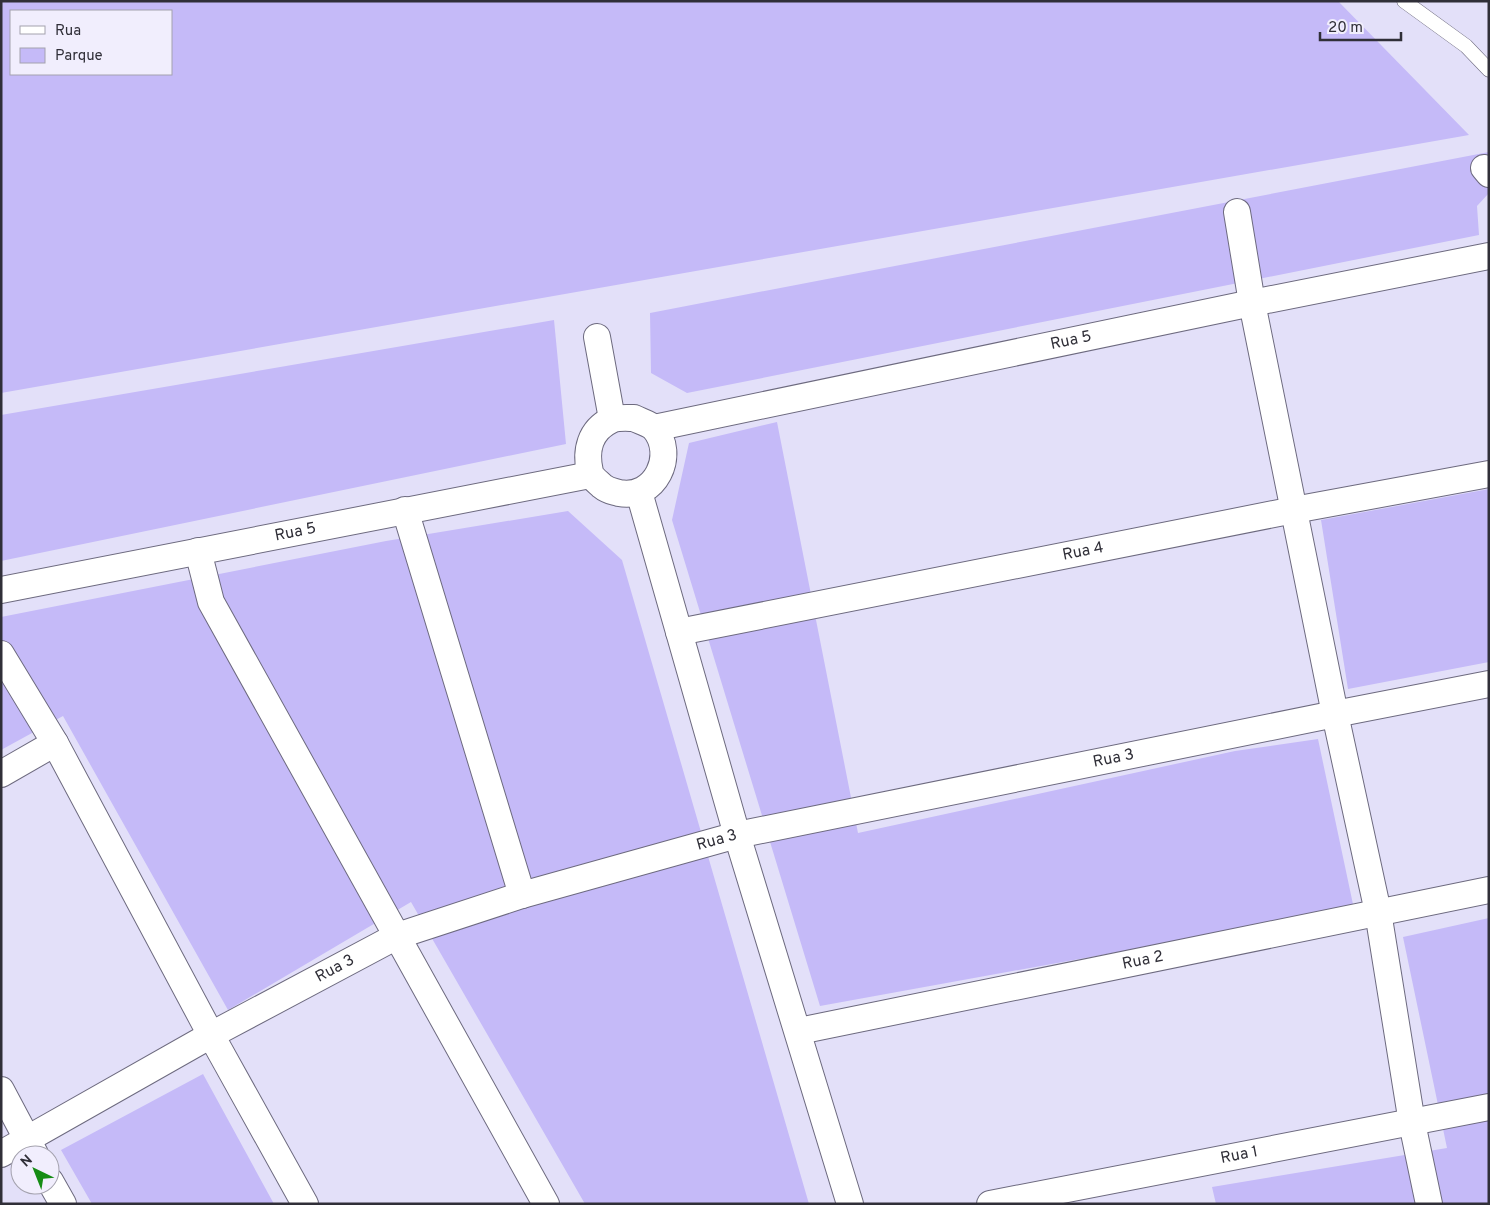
<svg xmlns="http://www.w3.org/2000/svg" width="1490" height="1205" font-family="Overpass,sans-serif">
<style>
.green{fill:#c5baf8;fill-rule:evenodd}
.lines{fill:none;stroke-linecap:round;stroke-linejoin:round}
.lane-casing{stroke:#6d6a7f;stroke-width:15}
.street-casing{stroke:#6d6a7f;stroke-width:28}
.lane{stroke:#fff;stroke-width:14}
.street{stroke:#fff;stroke-width:26}
.labels{text-anchor:middle;dominant-baseline:central;stroke-width:5;stroke-linejoin:round;paint-order:stroke}
.street-label{font-size:16px;fill:#302f38;stroke:#f1eefd}
</style>
<rect width="100%" height="100%" fill="#e3e0f9"/>
<path class="green" d="M1,1H1338L1469,135L1,393ZM171,11V74H11V11Z
M1489,152V193L1477,206L1479,235L687,393L651,373L650,313Z
M554,320L566,444L1,561V415Z
M777,422L858,833L1235,751L1318,739L1354,909L820,1006L672,520L689,443Z
M1489,489V662L1348,689L1321,520Z
M568,511L622,560L809,1204H585L411,902L228,1010L63,716L1,750V617L386,541Z
M1489,918V1204H1216L1212,1187L1447,1148L1403,937Z
M203,1074L274,1204H92L61,1150Z"/>
<g class="lines">
<g class="lane-casing">
<path id="lane" d="M1404,1L1466,46L1489,70"/>
</g>
<g class="street-casing">
<g id="street">
<path d="M1484,168L1489,174"/>
<path d="M1237,212L1252,303L1335,714L1378,912L1412,1123L1429,1204"/>
<path d="M597,337L612,419"/>
<path d="M634,418C640,421 650,424 654,428C677,455 655,500 619,493C612,491 608,491 602,486C598,482 591,477 590,472C585,451 590,430 611,420C617,417 627,418 634,418Z"/>
<path id="s1" d="M654,428L1252,303L1489,256"/>
<path d="M639,492L737,835L850,1204"/>
<path d="M405,510L522,895"/>
<path d="M198,551L211,602L546,1204"/>
<path id="s2" d="M1,590L590,475"/>
<path id="s3" d="M679,632L1294,510L1489,474"/>
<path d="M1,654L55,743L211,1035L305,1204"/>
<path d="M1,774L55,743"/>
<path id="s4" d="M799,1031L1489,890"/>
<path d="M1,1090L35,1154"/>
<path id="s5" d="M1,1154L211,1035L397,936L522,895L737,835L1335,714L1489,684"/>
<path d="M50,1181L63,1204"/>
<path id="s6" d="M990,1204L1489,1107"/>
</g>
</g>
<use href="#lane" class="lane"/>
<use href="#street" class="street"/>
</g>
<g class="labels">
<g class="street-label">
<text stroke="none"><textPath href="#s1" startOffset="426">Rua 5</textPath></text>
<text stroke="none"><textPath href="#s2" startOffset="300">Rua 5</textPath></text>
<text stroke="none"><textPath href="#s3" startOffset="412">Rua 4</textPath></text>
<text stroke="none"><textPath href="#s5" startOffset="1191">Rua 3</textPath></text>
<text stroke="none"><textPath href="#s5" startOffset="786">Rua 3</textPath></text>
<text stroke="none"><textPath href="#s4" startOffset="351">Rua 2</textPath></text>
<text stroke="none"><textPath href="#s5" startOffset="382">Rua 3</textPath></text>
<text stroke="none"><textPath href="#s6" startOffset="254">Rua 1</textPath></text>
</g>
</g>
<rect width="1490" height="1205" fill="none" stroke="#302f38" stroke-width="5"/>
<rect x="10" y="10" width="162" height="65" fill="#f1eefd" stroke="#a4a2ae"/>
<rect x="20" y="26" width="25" height="8" fill="#ffffff" stroke="#a4a2ae"/>
<text x="55" y="35" font-size="15" fill="#302f38">Rua</text>
<rect x="20" y="48" width="25" height="15" fill="#c5baf8" stroke="#a4a2ae"/>
<text x="55" y="60" font-size="15" fill="#302f38">Parque</text>
<g transform="translate(35 1170) rotate(317)"><circle r="24" fill="#f1eefd" stroke="#a4a2ae"/>
<path d="M0-4L9 19L0 12L-9 19Z" fill="#158c14"/>
<text y="-8" font-size="14" font-weight="bold" text-anchor="middle" fill="#302f38">N</text>
</g>
<path d="M1320 32v8h81v-8" fill="none" stroke="#302f38" stroke-width="2.5"/>
<text x="1328" y="32" font-size="15" fill="#302f38" stroke="#f1eefd" stroke-width="4" paint-order="stroke">20 m</text>
</svg>
